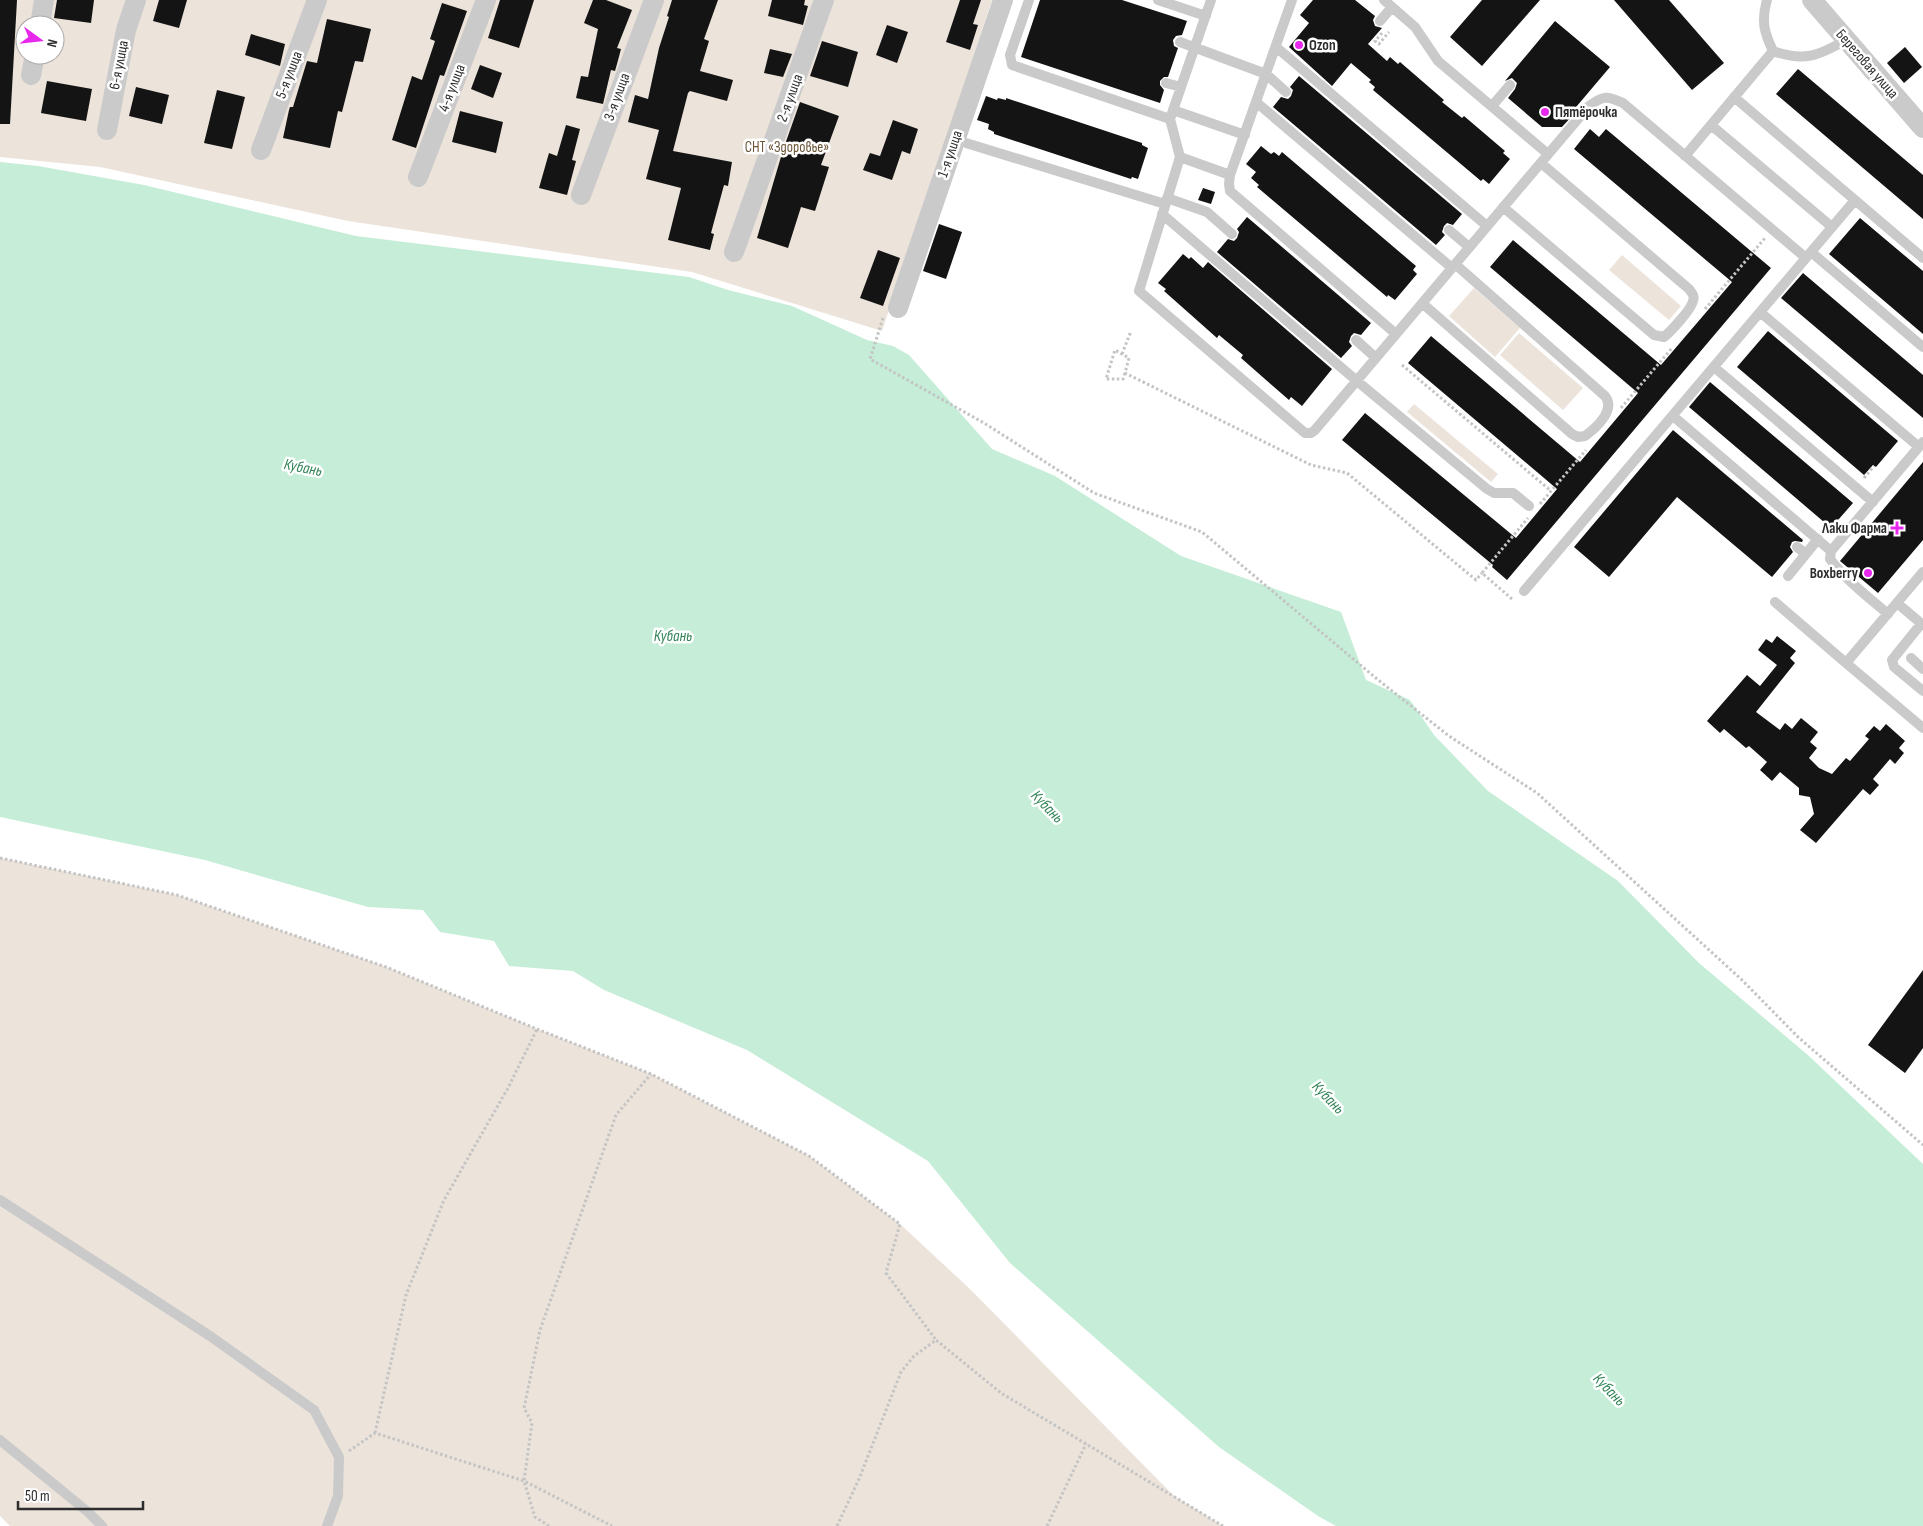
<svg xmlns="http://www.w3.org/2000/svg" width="1923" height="1526" font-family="'Sofia Sans Condensed',sans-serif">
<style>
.green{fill:#ece3da;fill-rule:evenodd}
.water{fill:#c5edd7}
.building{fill:#141414}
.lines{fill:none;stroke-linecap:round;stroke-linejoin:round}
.path{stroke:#c4c4c4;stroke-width:3;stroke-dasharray:2.5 2.5;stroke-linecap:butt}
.lane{stroke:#cacaca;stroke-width:10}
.street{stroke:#cacaca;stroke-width:20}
.poi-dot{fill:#e828ec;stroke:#fff;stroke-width:2}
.labels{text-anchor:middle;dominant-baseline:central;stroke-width:5;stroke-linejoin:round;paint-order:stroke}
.poi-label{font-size:15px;font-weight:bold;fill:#2d2d2d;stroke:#fff;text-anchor:start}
.street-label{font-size:15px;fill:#2d2d2d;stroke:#fff}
.park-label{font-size:15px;fill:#6b5639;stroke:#fff}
.water-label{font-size:16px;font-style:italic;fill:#348558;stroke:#fff}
</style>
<rect width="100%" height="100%" fill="#fff"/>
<path class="green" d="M0,0H992L882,331L692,272L348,221L100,167L0,157ZM25,25H55V55H25Z
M1622,255L1681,306L1669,320L1609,270Z
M1474,288L1520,328L1495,357L1449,316Z
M1519,333L1583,388L1563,410L1500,355Z
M1414,404L1498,474L1491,482L1407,412Z
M0,858L177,895L386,967L537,1029L651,1074L809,1156L900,1224L971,1290L1174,1496L1223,1526H10L0,1516Z"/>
<path class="water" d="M0,162L38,166L144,185L356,236L689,277L728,290L792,306L867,340L893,346L909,355L992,449L1055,476L1181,556L1341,612L1366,680L1410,700L1434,735L1488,791L1618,881L1699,963L1809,1056L1923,1164V1526H1336L1318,1516L1219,1447L1010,1263L928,1161L747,1050L604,990L573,971L509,966L494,941L440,932L423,910L368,907L205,860L0,817Z"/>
<path class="building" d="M0,0H17L10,124H0Z
M57,0H94L91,23L54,18Z
M159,0H187L179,28L153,21Z
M500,0H534L519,48L488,38Z
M593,0H606L632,10L617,48L621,49L617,64L615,71L611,70L603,104L576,98L581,76L588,77L598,29L584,23Z
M672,0H718L704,39L709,41L700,71L733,80L727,101L690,91L688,93L673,151L732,162L728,186L724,185L711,233L714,234L710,250L668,240L681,188L646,179L659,130L628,122L635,95L648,99L659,48L669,17L667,16Z
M772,0H805L804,5L808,6L803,25L768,16Z
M960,0H981L973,24L978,25L970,50L946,42Z
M1040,0H1122L1187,21L1182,35L1176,36L1173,40L1174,46L1178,48L1168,77H1164L1160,81V85L1164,90L1160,103L1021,57Z
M1313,0H1355L1375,16L1373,20L1375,26L1382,28L1368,44L1387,61L1390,57L1398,64L1400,62L1444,100L1442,102L1462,118L1464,116L1505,151L1503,153L1510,159L1489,184L1483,179L1481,181L1373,90L1375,87L1369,82L1371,80L1351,63L1332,86L1289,47L1309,23L1300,15Z
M1482,0H1540L1482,66L1450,37Z
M1614,0H1669L1724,63L1692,90Z
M442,3L467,11L444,76L440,75L416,148L392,140L412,76L422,80L435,41L430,39Z
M327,19L371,29L363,62L355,61L342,112L338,111L330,148L283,138L289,110L290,107H293L307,61L317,63Z
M1555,21L1610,67L1571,113L1573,115L1562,127H1542L1508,98L1515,89L1517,83L1512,78L1505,81Z
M887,25L908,32L897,63L876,55Z
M251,34L285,44L280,66L245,55Z
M822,41L858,52L848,87L810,76Z
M1905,47L1922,67L1904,83L1887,63Z
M770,49L792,54L783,77L764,73Z
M480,65L502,73L493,98L471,89Z
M1798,69L1923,175V219L1776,94Z
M1299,76L1462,214L1453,225L1447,223L1444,226L1442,232L1445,235L1436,245L1273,107L1281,97L1288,99L1291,96L1293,90L1290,87Z
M47,81L92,89L86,121L41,113Z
M136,87L169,95L162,124L129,116Z
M217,90L245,97L232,149L204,143Z
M986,96L997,100L998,98L1006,100V98L1142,143V145L1148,148L1138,179L1132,177L1131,179L994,134V132L988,129L989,124L977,120Z
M800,102L839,116L821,165L829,167L815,211L801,207L788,248L757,238L783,150Z
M460,111L503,122L496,153L452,142Z
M893,120L918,129L910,154L902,151L892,180L863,170L870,153L880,156Z
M566,125L580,129L572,160L576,161L567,195L539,188L549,153L557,156Z
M1590,129L1599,137L1606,129L1771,268L1507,580L1492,567L1493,565L1342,440L1365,413L1516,538L1557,489L1408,363L1431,336L1580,462L1638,393L1490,267L1513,240L1661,365L1732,282L1574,149Z
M1261,146L1271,154L1274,152L1279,156L1282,152L1416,266L1413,270L1417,274L1395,300L1388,295L1387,297L1257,187L1259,185L1251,178L1256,172L1246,164Z
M1203,188L1215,192L1211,204L1198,200Z
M1247,217L1371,323L1361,335L1354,333L1351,336L1349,342L1352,346L1341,358L1217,252L1228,239L1234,241L1237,238L1239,232L1237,229Z
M1860,218L1923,271V334L1829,254Z
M939,224L962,232L946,279L923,271Z
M878,250L900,258L883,306L860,298Z
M1183,254L1189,259L1191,257L1203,268L1208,262L1332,369L1302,406L1291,397L1289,400L1241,358L1243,355L1219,335L1217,338L1164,291L1166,289L1158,283Z
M1803,273L1923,375V418L1781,298Z
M1768,331L1898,441L1876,467L1873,465L1864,475L1737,367Z
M1710,382L1853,503L1831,528L1689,407Z
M1673,430L1803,540L1802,542L1795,541L1792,542L1790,547L1793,552L1772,577L1677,497L1609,577L1574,547Z
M1923,462V540L1878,593L1840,561Z
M1777,636L1796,651L1790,658L1795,663L1756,712L1780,730L1785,723L1792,729L1801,718L1818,732L1810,742L1817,748L1809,758L1819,768L1832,774L1846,758L1850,761L1869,739L1865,736L1874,726L1880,731L1886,724L1905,741L1899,748L1904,753L1895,764L1890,759L1873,779L1879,785L1870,795L1863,789L1816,843L1800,830L1814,814L1810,797L1799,795V788L1780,772L1772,781L1760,770L1767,762L1749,746L1746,748L1724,729L1720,733L1707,721L1747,675L1760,686L1777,665L1758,650L1766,639L1772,643Z
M1923,970V1048L1905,1073L1868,1045Z"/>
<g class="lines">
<path class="path" d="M1382,33L1375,41L1379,44L1389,32
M1705,309L1765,238
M883,318L870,359L984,423L1094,493L1202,532L1377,679L1449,736L1537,793L1742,980L1798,1037L1923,1145
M1122,354L1131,331
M1402,365L1551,491
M1125,373L1123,379H1106L1115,350L1129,358L1125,373L1311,465L1347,473L1476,580L1482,573
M1621,408L1672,348
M1864,478L1874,466
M1540,504L1586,450
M1512,599L1482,573L1528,518
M0,858L177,895L386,967L537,1029L651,1074L809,1156L900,1224L886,1273L936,1340
M375,1433L406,1295L444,1200L508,1088L537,1029
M349,1451L375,1433L524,1481L612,1526
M549,1526L535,1517L524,1481L532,1423L524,1408L540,1330L616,1115L651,1074
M837,1526L859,1479L901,1372L914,1356L936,1340L1001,1393L1223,1526
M1047,1526L1086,1444"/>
<path class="lane" d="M1029,0L1010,55L1012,65L1170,119
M1158,0L1206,16
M1211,0L1170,119L1180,157L1139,291L1305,433H1311L1315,430L1588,107C1602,96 1606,95 1623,103L1806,258
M1292,0L1230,175L1229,184L1230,191L1396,334
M1384,0L1415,27L1438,61L1548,154
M1767,0C1761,21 1764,32 1773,51C1804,62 1818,56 1846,40
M1380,21L1392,7
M1180,42L1266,74L1286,92
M1276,47L1487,226
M1166,83L1181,87
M1734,97L1923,258
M1256,102L1452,268
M1492,106L1510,85
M1173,110L1245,135
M1711,125L1832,227
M966,143L1165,204
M1685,156L1773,51
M1180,157L1230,175
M1167,198L1207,212L1232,234
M1503,207L1654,335L1664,337C1671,331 1691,310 1693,301C1695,296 1692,293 1689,289L1541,163
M1162,214L1357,381L1487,489L1494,493H1513L1529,506
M1449,230L1469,247
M1811,252L1923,347
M1422,303L1572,434L1578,437L1585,436C1596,428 1616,410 1605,396L1455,264
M1760,312L1919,447
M1356,340L1376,358
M1714,367L1873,502
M1673,416L1831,551L1923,442
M1797,547L1806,554
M1831,551L1830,559C1846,580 1867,596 1888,614
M1788,576L1818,539
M1524,591L1855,200
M1775,602L1846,663L1923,572
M1897,603L1923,625
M1921,624L1892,660L1894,667L1923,691
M1911,658L1923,669
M1846,663L1923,728
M0,1200L210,1336L314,1410L339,1457L338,1496L327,1526
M0,1440L88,1512L102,1526"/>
<path class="street" d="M1812,0L1923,128
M40,25L44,0
M31,75L35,55
M107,130L126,30L136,0
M261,150L317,0
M418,177L486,0
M581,195L654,0
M734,252L824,0
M898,308L1003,0"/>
</g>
<g class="poi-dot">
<circle cx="1299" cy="45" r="5"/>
<circle cx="1545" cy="112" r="5"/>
<path d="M1894.5 520.5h5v5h5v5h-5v5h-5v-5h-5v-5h5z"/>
<circle cx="1868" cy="573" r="5"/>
</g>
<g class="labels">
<g class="poi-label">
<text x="1309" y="45">Ozon</text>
<text x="1555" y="112">Пятёрочка</text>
<text x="1887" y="528" text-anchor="end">Лаки Фарма</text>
<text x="1858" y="573" text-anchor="end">Boxberry</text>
</g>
<g class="street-label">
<text transform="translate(1867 64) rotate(49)">Береговая улица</text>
<text transform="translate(119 65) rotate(-79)">6-я улица</text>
<text transform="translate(289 75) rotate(-69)">5-я улица</text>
<text transform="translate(452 88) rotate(-69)">4-я улица</text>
<text transform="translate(617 97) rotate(-70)">3-я улица</text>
<text transform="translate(790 98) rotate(-70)">2-я улица</text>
<text transform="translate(950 154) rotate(-71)">1-я улица</text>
</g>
<g class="park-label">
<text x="787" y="147">СНТ «Здоровье»</text>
</g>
<g class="water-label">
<text transform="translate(303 468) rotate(11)">Кубань</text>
<text x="673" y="636">Кубань</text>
<text transform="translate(1047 807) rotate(46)">Кубань</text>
<text transform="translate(1328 1098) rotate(46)">Кубань</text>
<text transform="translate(1609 1390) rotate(46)">Кубань</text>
</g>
</g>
<g transform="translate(40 40) rotate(105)"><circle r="24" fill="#ffffff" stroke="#ababab"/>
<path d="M0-4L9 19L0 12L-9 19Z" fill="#e828ec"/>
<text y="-8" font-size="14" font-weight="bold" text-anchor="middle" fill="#2d2d2d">N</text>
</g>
<path d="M18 1501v8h125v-8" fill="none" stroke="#2d2d2d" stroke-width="2.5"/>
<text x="25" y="1501" font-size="15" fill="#2d2d2d" stroke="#ffffff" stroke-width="4" paint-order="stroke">50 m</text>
</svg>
